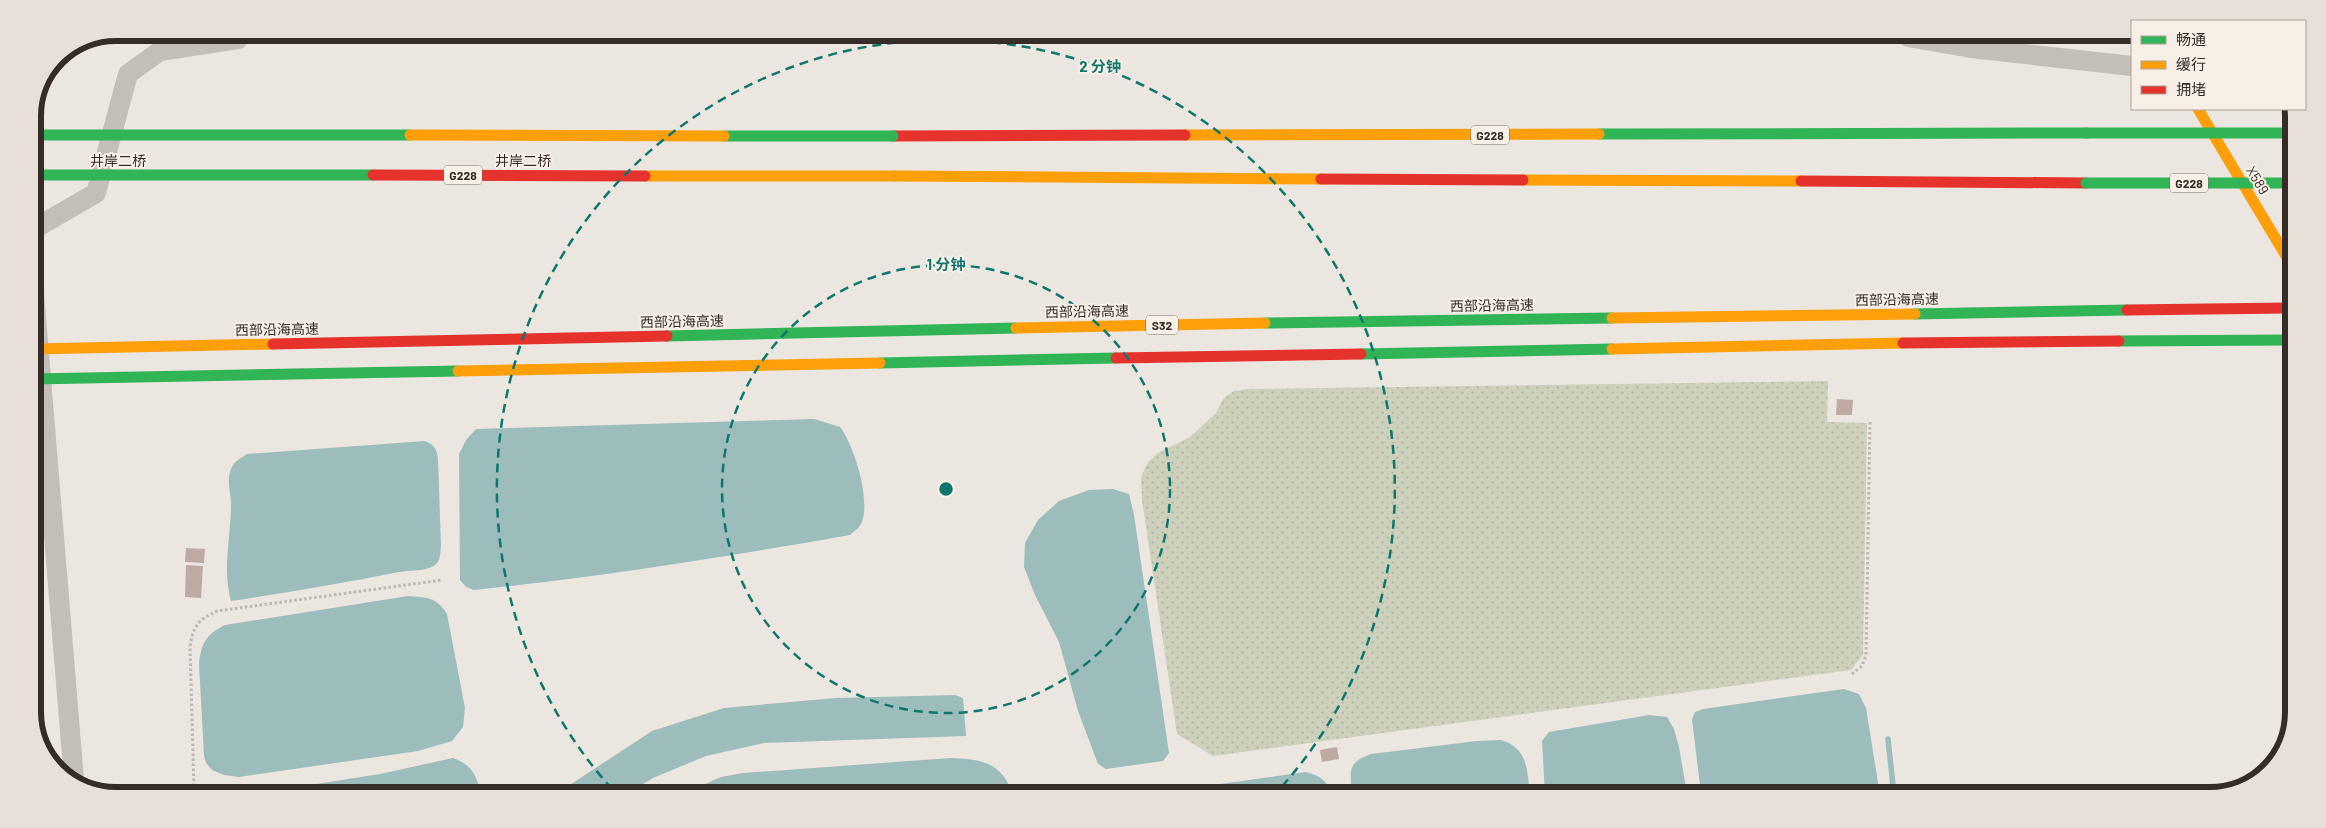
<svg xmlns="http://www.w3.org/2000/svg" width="2326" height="828" font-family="Barlow,'Noto Sans SC',sans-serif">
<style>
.green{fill:url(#green-dots)}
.water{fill:#9dbdbc}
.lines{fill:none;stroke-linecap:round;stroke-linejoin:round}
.stream{stroke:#9dbdbc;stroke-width:5.5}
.building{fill:#beaaa2}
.path{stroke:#bdb6b2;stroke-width:3;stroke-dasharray:2.5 2.5;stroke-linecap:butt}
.street{stroke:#c4beb9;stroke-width:20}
.fast{stroke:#30b455;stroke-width:11}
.slow{stroke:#ff9f0a;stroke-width:11}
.jam{stroke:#e5322d;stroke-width:11}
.fast-bridge{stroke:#30b455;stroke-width:11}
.slow-bridge{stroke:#ff9f0a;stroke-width:11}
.jam-bridge{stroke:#e5322d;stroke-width:11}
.ring{fill:none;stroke:#0f766e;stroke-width:2.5;stroke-dasharray:9 6}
.labels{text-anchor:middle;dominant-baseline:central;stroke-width:4;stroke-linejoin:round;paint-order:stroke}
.shield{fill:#f8f0e7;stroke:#706661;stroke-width:1}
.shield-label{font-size:12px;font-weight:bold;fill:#352b27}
.street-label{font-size:14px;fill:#352b27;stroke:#f8f0e7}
.rim{fill:none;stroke:#352b27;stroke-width:6}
.centre{fill:#0f766e;stroke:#f8f0e7;stroke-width:2.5}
.ring-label{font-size:15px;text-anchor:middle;font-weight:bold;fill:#0f766e;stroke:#f8f0e7;stroke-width:4;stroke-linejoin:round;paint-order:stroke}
</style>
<defs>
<pattern id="green-dots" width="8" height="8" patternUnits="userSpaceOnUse" patternTransform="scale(1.25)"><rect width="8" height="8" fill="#cdd1bb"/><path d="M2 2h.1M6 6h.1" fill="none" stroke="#b1b4a1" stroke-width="1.8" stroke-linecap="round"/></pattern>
</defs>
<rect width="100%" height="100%" fill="#ebe6e0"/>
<path class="green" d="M1828,381L1827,422L1867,423L1863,655L1851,670L1213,756L1177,734L1142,500L1141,477L1148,462L1158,453L1190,437L1216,413L1224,398L1234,391L1249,389Z"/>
<path class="water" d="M814,419L840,427C854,444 874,508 859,527C857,530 852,532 850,535C724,557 601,577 474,590L466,587L460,580L459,454L466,440L476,429Z
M425,441C434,445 437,449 438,459L441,546C440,552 441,559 436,564C428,572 409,570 399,572C343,583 287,593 231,601C222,570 231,536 231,504C231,492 226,481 231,469C234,461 241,458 247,454Z
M1113,489L1129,494L1134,515L1169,753L1163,761L1106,769L1098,764L1078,711L1059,642L1035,595L1024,567L1025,543L1038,520L1059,501L1089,490Z
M408,596C427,598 436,596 447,614L465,708L463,727L452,741L418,751L239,777L224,775L212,770L206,763L204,756L199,664C201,644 206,634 225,625Z
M1844,689L1859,694L1866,708L1880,795L1701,794L1692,719L1695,712L1703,709Z
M955,695L963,698L966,736L764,743L706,756L653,778L630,792H559L652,731L724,708L836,698Z
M1649,715L1667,717L1674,729L1679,747L1687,794H1545L1542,741L1549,732Z
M1501,740C1528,748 1527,770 1530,794H1352C1350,770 1347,763 1371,754L1477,741Z
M453,758C470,764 477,774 480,792H265L380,774Z
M951,758C980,759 1002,762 1012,793L687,792L721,777L743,773Z
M1306,772C1319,776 1327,779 1331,794L1156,793Z"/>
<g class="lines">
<path class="stream" d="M1888,739L1894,795"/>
</g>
<path class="building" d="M1837,399L1853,400L1852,415H1836Z
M186,548L205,549L204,563L185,562Z
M186,565L203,566L201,598L185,597Z
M1337,747L1339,759L1322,762L1320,750Z"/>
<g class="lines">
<path class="path" d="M1852,674L1862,666L1866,655L1870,421
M194,791L190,648C192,628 198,619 217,611L442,580"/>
<path class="street" d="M1908,37L1971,48L2132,66
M39,226L96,193L128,74L160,51L238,39
M33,281L74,780
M2204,795L2216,794"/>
<path class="fast" d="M1599,134L2087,133"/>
<path class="slow" d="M2198,109L2292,266
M1185,135L1599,134
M894,176L1321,179
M1523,180L1801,181"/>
<path class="jam" d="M893,136L1185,135
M1321,179L1523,180
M1801,181L2086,183"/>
<path class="fast-bridge" d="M2087,133H2293
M33,135H410
M724,136H893
M33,175H373
M2086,183H2293
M1915,314L2127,310
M1265,323L1612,318
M667,336L1016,328
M2119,341L2292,340
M1361,354L1612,349
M880,363L1116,358
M33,379L458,371"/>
<path class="slow-bridge" d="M410,135L724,136
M645,176H894
M1612,318L1915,314
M1016,328L1265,323
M33,349L273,344
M1612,349L1903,343
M458,371L880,363"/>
<path class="jam-bridge" d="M373,175L645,176
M2127,310L2292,308
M1903,343L2119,341
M273,344L667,336
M1116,358L1361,354"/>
</g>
<g class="ring">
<circle cx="946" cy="489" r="224"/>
<path d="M612 789A449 449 0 1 1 1277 792"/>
</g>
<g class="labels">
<g class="shield">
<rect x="1471" y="125.5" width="38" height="19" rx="4"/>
<rect x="444" y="165.5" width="38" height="19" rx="4"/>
<rect x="2170" y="173.5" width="38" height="19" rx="4"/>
<rect x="1146" y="315.5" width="32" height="19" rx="4"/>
</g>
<g class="shield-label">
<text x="1490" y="135">G228</text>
<text x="463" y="175">G228</text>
<text x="2189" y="183">G228</text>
<text x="1162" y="325">S32</text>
</g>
<g class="street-label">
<text x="118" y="160">井岸二桥</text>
<text x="523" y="160">井岸二桥</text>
<text transform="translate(2258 180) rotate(59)">X589</text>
<text transform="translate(1897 299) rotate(-1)">西部沿海高速</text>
<text transform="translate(1492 305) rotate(-1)">西部沿海高速</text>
<text transform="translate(1087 311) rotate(-1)">西部沿海高速</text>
<text transform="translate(682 321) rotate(-1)">西部沿海高速</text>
<text transform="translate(277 329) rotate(-1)">西部沿海高速</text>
</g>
</g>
<path d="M0 0H2326V828H0ZM116 41H2210A75 75 0 0 1 2285 116V712A75 75 0 0 1 2210 787H116A75 75 0 0 1 41 712V116A75 75 0 0 1 116 41Z" fill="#e8e0d8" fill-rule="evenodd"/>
<path class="rim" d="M116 41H2210A75 75 0 0 1 2285 116V712A75 75 0 0 1 2210 787H116A75 75 0 0 1 41 712V116A75 75 0 0 1 116 41Z"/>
<circle cx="946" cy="489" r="8" class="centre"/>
<g class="ring-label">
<text x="1100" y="72">2 分钟</text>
<text x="946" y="270">1 分钟</text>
</g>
<rect x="2131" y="20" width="175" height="90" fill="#f8f0e7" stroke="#aaa19a"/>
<rect x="2141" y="36" width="25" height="8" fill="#30b455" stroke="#aaa19a"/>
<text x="2176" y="45" font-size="15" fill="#352b27">畅通</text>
<rect x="2141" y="61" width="25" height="8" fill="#ff9f0a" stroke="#aaa19a"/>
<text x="2176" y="70" font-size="15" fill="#352b27">缓行</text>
<rect x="2141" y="86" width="25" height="8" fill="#e5322d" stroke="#aaa19a"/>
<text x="2176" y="95" font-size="15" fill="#352b27">拥堵</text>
</svg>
